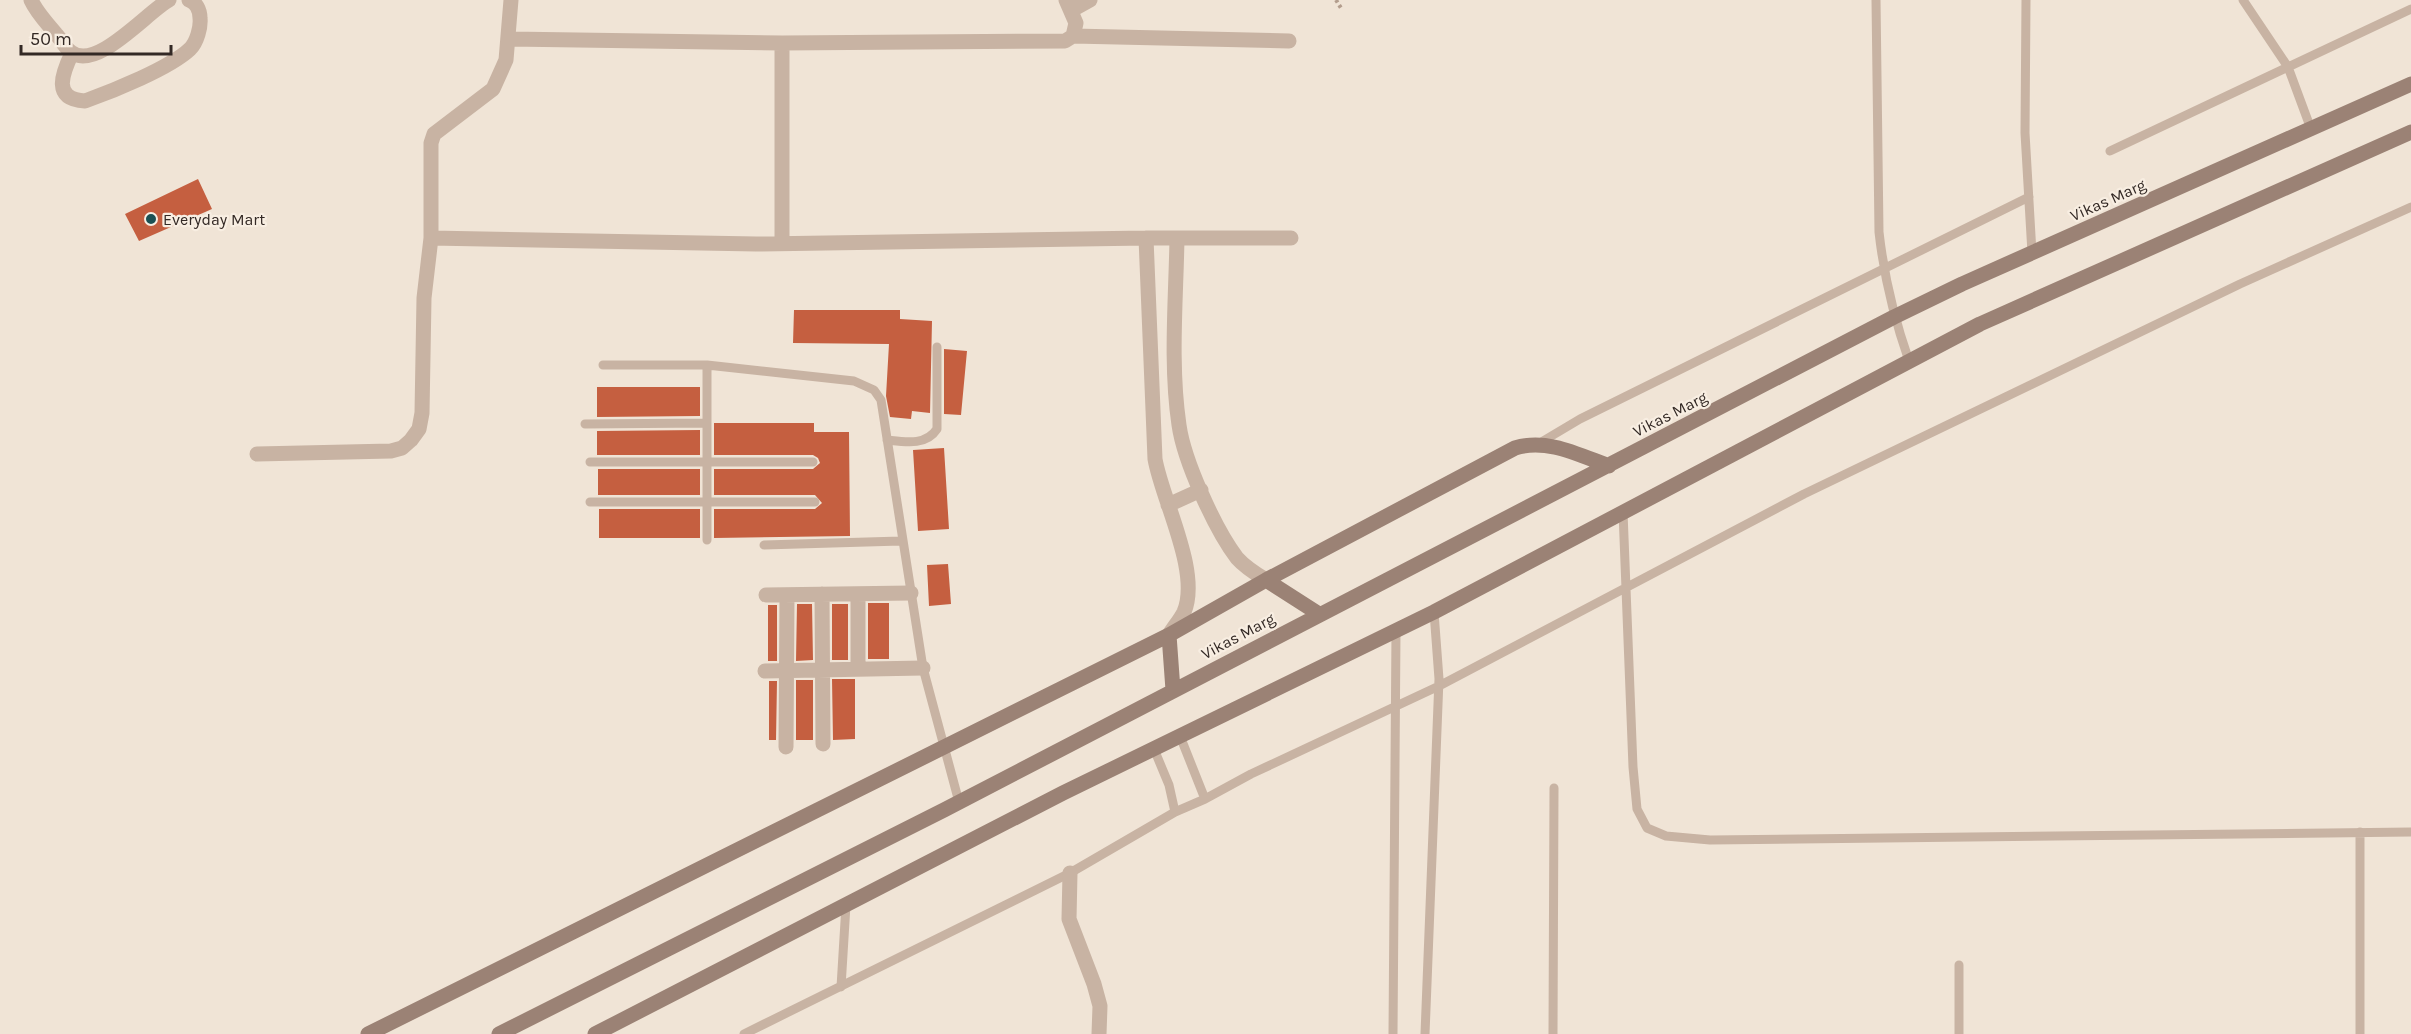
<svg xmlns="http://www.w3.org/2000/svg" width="2411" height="1034" font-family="Karla,sans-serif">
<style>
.building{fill:#c55f40}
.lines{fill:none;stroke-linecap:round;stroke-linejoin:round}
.path{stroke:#b39d8d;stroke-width:4;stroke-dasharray:3 3;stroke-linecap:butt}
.lane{stroke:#c8b3a3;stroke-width:9}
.street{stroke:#c8b3a3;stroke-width:15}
.secondary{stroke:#9b8275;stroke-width:15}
.poi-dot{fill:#1b5053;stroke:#f8eee2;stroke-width:2}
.labels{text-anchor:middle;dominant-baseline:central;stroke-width:4.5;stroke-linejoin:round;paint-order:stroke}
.street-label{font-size:16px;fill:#332925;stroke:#f8eee2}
.poi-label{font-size:16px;fill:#332925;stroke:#f8eee2;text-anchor:start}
</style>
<rect width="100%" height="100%" fill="#f0e4d6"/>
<path class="building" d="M198,179L212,209L139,241L125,214Z
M794,310H900V319L932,321L930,413L912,411L911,419L890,417L886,396L889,344L793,343Z
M944,349L967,351L961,415L944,414Z
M597,387H700V416L597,417Z
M714,423H814V432H849L850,536L714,538V509H815L822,503L815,495H714V469H813L820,463L818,458L813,455H714Z
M700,430V455H597V431Z
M944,448L949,529L918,531L913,450Z
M598,469H700V495H598Z
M599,509H700V538H599Z
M948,564L951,604L929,606L927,565Z
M868,603H889V659H868Z
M797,604H812L813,660L796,661Z
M832,604H848V660H832Z
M768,605H777V661H768Z
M832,679H855V739L833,740Z
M796,680H813V740H796Z
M769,681H777L776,740H769Z"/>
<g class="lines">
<path class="path" d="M1336,0L1341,8"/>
<path class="lane" d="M1876,0L1879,232C1884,277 1894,318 1909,361
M2026,0L2025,133L2032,253
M2243,0L2288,67L2311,129
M2110,151L2411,9
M603,365H707L854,381L874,390L881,400L923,668L959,802
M585,424L707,423
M887,440C905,442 926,446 937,429V347
M1538,444L1580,419L2029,197
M590,462H813
M590,502H815
M1623,512L1633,767L1637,809L1647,828L1666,836L1710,840L2411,832
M707,540V365
M764,545L901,541
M1180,736L1205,799L1251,774L1439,686L1804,494L2240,284L2411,207
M1175,812L1205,799
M841,987L846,905
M744,1034L1070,873L1175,812L1169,785L1154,749
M1393,1034L1396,631
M1425,1034L1439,679L1434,612
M1553,1034L1554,788
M1959,1034V965
M2360,1034V832"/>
<path class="street" d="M31,0C37,13 47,23 56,34C61,39 65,48 71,52C96,72 147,12 169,0
M1072,10L1090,0
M1073,36L1289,41
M510,39L782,43L1065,41L1073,36L1076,23L1066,0
M782,43V243
M72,53C62,74 52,99 85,101C113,91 170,68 190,49C197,42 201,27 200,18C200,10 196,2 189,0
M431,238L756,244L1146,238H1291
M1146,238L1155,459C1162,500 1201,572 1184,612C1180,620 1173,628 1169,635
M1177,238C1176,299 1170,364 1179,425C1184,461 1215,529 1237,558C1245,567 1256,574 1266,580
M257,454L391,451L402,448L411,440L419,429L422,413L424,298L431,238V143L434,134L493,89L506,60L511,0
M1168,505L1201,490
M822,594L823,744
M858,594V669
M766,595L911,593
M765,671L923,668
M786,747L787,595
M1070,873L1069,919L1094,984L1100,1006L1099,1034"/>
<path class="secondary" d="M1266,580L1319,614
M1169,635L1173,690
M368,1034L1169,635L1266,580L1515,448C1547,438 1579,455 1609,466
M499,1034L944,810L1894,317L1962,284L2411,84
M595,1034L1063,793L1434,612L1980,324L2411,132"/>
</g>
<circle class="poi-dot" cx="151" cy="219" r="6"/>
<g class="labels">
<g class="street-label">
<text transform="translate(2108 200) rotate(-24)">Vikas Marg</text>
<text transform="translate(1670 414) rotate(-27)">Vikas Marg</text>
<text transform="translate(1238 636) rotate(-28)">Vikas Marg</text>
</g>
<g class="poi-label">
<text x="163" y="219">Everyday Mart</text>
</g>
</g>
<path d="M21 45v9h150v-9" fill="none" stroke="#332925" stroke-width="3"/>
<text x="30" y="45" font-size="18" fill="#332925" stroke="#f8eee2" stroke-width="4.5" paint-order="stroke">50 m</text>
</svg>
